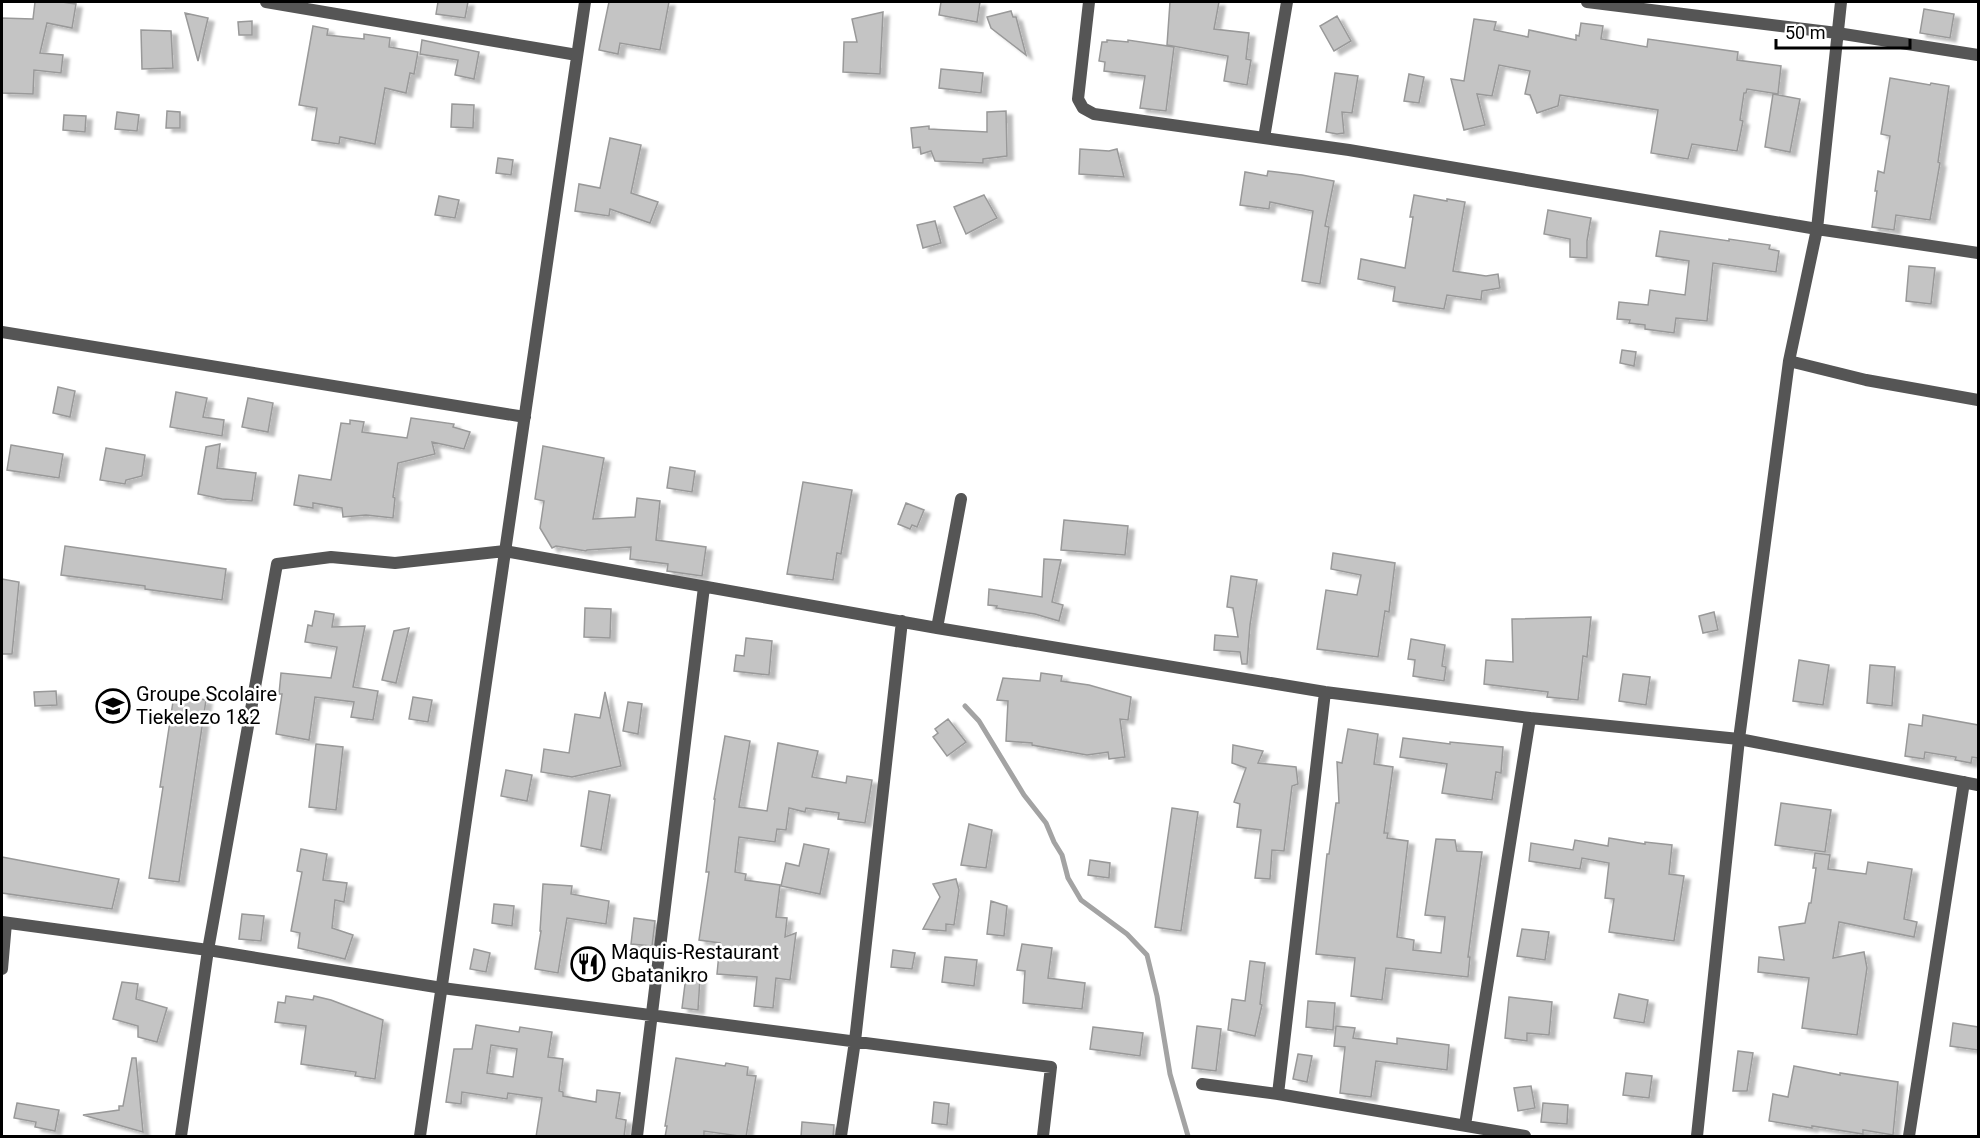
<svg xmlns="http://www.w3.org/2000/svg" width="1980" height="1138" font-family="Roboto,sans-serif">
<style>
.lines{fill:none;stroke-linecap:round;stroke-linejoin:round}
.stream{stroke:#a3a3a3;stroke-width:5}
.building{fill:#c4c4c4;stroke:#999;stroke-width:1.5;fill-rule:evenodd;filter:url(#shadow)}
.street{stroke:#555;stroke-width:12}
.labels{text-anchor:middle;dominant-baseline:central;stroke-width:5;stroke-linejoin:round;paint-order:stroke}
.poi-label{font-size:20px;fill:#000;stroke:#fff;text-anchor:start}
</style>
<defs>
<filter id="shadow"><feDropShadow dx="6" dy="4" stdDeviation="1.5" flood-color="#0004"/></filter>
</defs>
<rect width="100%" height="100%" fill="#fff"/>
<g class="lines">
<path class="stream" d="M965,706L979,721L1024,795L1046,823L1054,842L1062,855L1068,878L1081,900L1127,934L1147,955L1157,996L1170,1074L1188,1136"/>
</g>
<path class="building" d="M35,2H62L76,4L72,28L47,23L40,53L63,55L61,73L34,70L33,94L2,93V18L33,19Z
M438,2H468L465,18L436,14Z
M609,2H669L660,50L620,43L618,54L599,50Z
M941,2H980L977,22L939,15Z
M1170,2H1219L1214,29L1249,33L1246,59L1251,60L1247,85L1224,81L1228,56L1167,45Z
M1924,9L1954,14L1950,38L1920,33Z
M1011,11L1013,17H1016L1026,55L991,28L987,17Z
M883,12L880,74L843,72L844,42H857L852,19Z
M185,13L208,18L198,61Z
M1337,16L1351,41L1334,51L1320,26Z
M1474,19L1496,22L1494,30L1528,37L1529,30L1576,40V35L1579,36L1581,23L1603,26L1601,39L1647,47L1648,39L1738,52L1737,60L1781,66L1778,94L1747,89L1746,93H1744L1740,120L1743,121L1737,151L1692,144L1688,159L1651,153L1658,110L1560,95L1558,106L1537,113L1530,95L1525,94L1530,71L1499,65L1492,96L1477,94L1485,125L1464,130L1451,79L1464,81Z
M252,21V35H239L238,22Z
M313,26L328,29L327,35L364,39V34L390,38L389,47L418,52L414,74L410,73L406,93L385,88L375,144L340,137L339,144L312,140L317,108L299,105Z
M141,30L171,31L173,68L142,69Z
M422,40L479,52L474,79L455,75L458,60L420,54Z
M1107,40L1128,42V40L1174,47L1166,111L1140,108L1145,76L1104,71L1105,62L1099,61L1102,42H1107Z
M941,69L983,73L981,93L939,88Z
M1335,73L1358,76L1352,113L1342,112L1344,133L1337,134L1326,132Z
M1409,74L1424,77L1419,103L1404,101Z
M1890,78L1930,85L1931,83L1949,86L1938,162L1940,163L1930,220L1896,215L1894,230L1872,227L1877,191H1875L1878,171L1884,173L1890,136L1881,134Z
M1773,94L1800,99L1790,152L1765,147Z
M452,104L474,105L473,128L451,127Z
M167,111L180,112V128H166Z
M1006,111L1007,156L983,159V163L935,161L931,151L921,154L920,147L913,148L911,128L929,126V129L987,132V112Z
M117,112L139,115L137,131L115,129Z
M64,115L86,116L85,132L63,130Z
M610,138L641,145L631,193L658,202L650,223L610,209L609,216L575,211L579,184L600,188Z
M1080,149L1109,151L1117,149L1124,177L1079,174Z
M498,158L513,160L511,175L496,173Z
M1268,171L1302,175L1334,181L1325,226L1329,227L1320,284L1302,281L1313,211L1270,202L1269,209L1240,205L1245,172L1267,176Z
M984,195L997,218L966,234L954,207Z
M1414,195L1447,201V199L1465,202L1453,271L1486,276L1498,274L1500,288L1482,291L1481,300L1447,295L1444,309L1393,301L1395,287L1358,279L1361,259L1405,268L1413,217H1410Z
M439,196L459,200L455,218L435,215Z
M1548,210L1591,218L1587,241V258L1570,257V239L1544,234Z
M935,221L941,243L923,248L917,225Z
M1660,231L1729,241V239L1770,245L1769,249L1779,251L1776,272L1713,263L1707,321L1676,318L1674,333L1645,329V325L1629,323L1630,320L1617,319L1619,302L1648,305L1650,290L1685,295L1689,261L1656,256Z
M1909,266L1935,268L1931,304L1906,301Z
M1622,350L1636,352L1634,366L1620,363Z
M58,387L75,391L70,417L53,413Z
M176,392L207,398L203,417L224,420L222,436L170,427Z
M248,398L273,403L268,432L242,427Z
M411,418L454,424L453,427L470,432L464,449L432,442L435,454L398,463L393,497L395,498L393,518L366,515L343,517L342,508L313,503V508L294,505L299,475L331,480L341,423L350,424V420L364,422L362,432L407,438Z
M220,444L217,468L256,473L252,501L222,499L198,494L206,447Z
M11,445L63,454L59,478L7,470Z
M543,446L604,458L593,519L635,517L637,498L660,501L656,540L706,547L702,576L667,571L668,564L630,559L631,547L587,550L586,551L556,546L552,548L540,528L544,501L535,499Z
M106,448L145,455L142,476L126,480L125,484L100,480Z
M670,467L695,471L692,492L667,488Z
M803,482L852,490L841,554L837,553L833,580L787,574Z
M906,503L924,510L917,527L912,525L910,529L898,524Z
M1064,520L1128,526L1125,555L1061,550Z
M65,546L226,569L222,600L145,589V586L61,575Z
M1333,553L1395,563L1389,612L1385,611L1378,657L1317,649L1326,590L1357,595L1361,575L1331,569Z
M1044,559L1061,560L1052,602L1063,605L1059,621L1035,614L996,608L997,606L988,605L989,589L1042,597Z
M1231,576L1257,580L1250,625L1247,664H1242L1240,652L1214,650L1215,635L1238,637L1233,608L1227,607Z
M2,579L19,582L12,654H2Z
M585,608L611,609L610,638L584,637Z
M315,611L334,614L332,627L365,626L353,687L378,691L373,720L351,717L354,702L315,697L309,740L276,734L282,694H279L281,673L331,678L337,647L305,642L308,625L312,626Z
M1714,612L1718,630L1703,633L1699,616Z
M1591,617L1587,657L1583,656L1578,700L1547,697L1548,692L1484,684L1486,660L1513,662L1512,619Z
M409,628L396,683L382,680L394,631Z
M746,638L772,641L769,675L734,671L736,655L744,656Z
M1411,639L1445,645L1442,666L1446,667L1444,681L1413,676L1415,660L1408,659Z
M1799,660L1829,665L1823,705L1793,701Z
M1870,665L1895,667L1892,706L1867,703Z
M1041,673L1062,676L1061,681L1089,685L1131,697L1128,720L1120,719L1125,757L1109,759L1108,752L1087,755L1032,745V743L1006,741L1008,701L997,700L1003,678L1040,681Z
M1623,674L1650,677L1646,705L1619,701Z
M56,691L57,705L35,706L34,692Z
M605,692L621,766L572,777L541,772L544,749L569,753L575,714L600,718Z
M174,695L206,700L179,882L149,878L163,787H160Z
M413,697L432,700L428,722L409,719Z
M628,702L642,704L638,734L623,731Z
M1923,715L1978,725V758L1972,757L1971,763L1955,760L1956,757L1925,752L1924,759L1905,756L1909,724L1922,726Z
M948,719L966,742L947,756L933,737L938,733L935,729Z
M1348,729L1378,734L1374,764L1393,767L1384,833H1388L1387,838L1408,841L1397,937L1414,940L1413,950L1441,953L1445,917L1425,915L1436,839L1455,840L1457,851L1482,852L1468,957H1470L1468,977L1386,968L1382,1000L1351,996L1355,958L1316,954L1327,854H1329L1336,803H1339L1337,762L1342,763Z
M725,736L750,741L739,807L767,811L778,743L818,751L812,777L846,783L847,776L872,780L865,823L838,819L839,813L806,808L805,812L789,808L786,830L777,829L775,842L739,837L735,872L746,874L745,880L780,885L776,917L787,918L785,937L796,933L790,980L776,978L773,1008L754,1006L757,977L717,974L720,943L699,940L709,872H706L715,799H714Z
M1403,738L1450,744V742L1503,747L1501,773L1496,772L1492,800L1442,793L1447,764L1400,757Z
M316,744L343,747L336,810L309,807Z
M1233,745L1263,751L1258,763L1296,767L1298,784L1292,786L1284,851L1272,850L1270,879L1255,878L1261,830L1237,827L1240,804L1234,802L1246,768L1232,763Z
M506,770L532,775L527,801L501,796Z
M589,791L610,795L601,850L581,846Z
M1781,803L1831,810L1825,852L1775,845Z
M1172,808L1198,812L1181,931L1155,927Z
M969,824L992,830L986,868L961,865Z
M1609,838L1645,844V842L1672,845L1669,874L1684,876L1674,941L1609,932L1614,899L1605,898L1609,863L1582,858L1580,869L1529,861L1531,843L1573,850L1575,840L1608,846Z
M804,844L829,849L820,894L781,886L786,863L799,866Z
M301,849L327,854L323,880L347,883L344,902L335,900L332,928L353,935L345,959L298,948L300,933L291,931L302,872L297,871Z
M1815,853L1830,855L1828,869L1866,874L1868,862L1912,869L1904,919L1917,922L1914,937L1839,922L1833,958L1864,952L1867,968L1857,1035L1802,1028L1809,978L1758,972L1759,957L1784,960L1779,927L1805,923L1809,903H1811L1816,868H1813Z
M2,857L119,879L112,909L2,893Z
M1090,860L1110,863L1109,878L1088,875Z
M956,879L959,890L954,925L946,924V931L923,929L940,897L933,884Z
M543,884L572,886L571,894L609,901L606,924L567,918L558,973L535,969L541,931H540Z
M991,901L1007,906L1004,936L987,934Z
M494,904L514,906L512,926L492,923Z
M242,914L264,916L261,941L239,939Z
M634,918L655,921L652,946L631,944Z
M1522,929L1549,932L1545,960L1517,956Z
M1022,944L1052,948L1048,978L1085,983L1082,1009L1023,1003L1025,971L1017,970Z
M474,949L490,953L486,972L470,969Z
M893,950L915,953L912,969L891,967Z
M945,957L977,960L974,986L942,982Z
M1250,961L1265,963L1260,1004L1262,1005L1255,1036L1228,1030L1232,999L1245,1001Z
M686,976L700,978L698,1010L682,1008Z
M122,982L138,984L136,999L167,1008L157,1042L138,1037V1026L113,1019Z
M1619,994L1648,1000L1644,1023L1614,1018Z
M286,996L313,1000L314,996L331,1000L383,1020L375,1079L355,1076L356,1072L301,1064L306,1026L275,1022L278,1002L285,1003Z
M1509,997L1552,1002L1549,1035L1527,1033V1041L1505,1038Z
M1308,1001L1335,1003L1333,1030L1306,1027Z
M1953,1023L1978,1027V1050L1950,1046Z
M476,1025L519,1032L520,1027L552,1032L548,1057L563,1059L559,1091L563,1092V1096L596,1102L597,1090L620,1093L616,1118L626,1120L624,1137H536L542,1098L508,1093L507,1099L462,1092L461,1104L446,1102L454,1049H472ZM491,1045L517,1049L513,1077L487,1073Z
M1197,1026L1221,1029L1216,1071L1192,1068Z
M1336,1026L1355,1028L1353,1038L1397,1044V1038L1449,1045L1447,1070L1376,1061L1371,1097L1340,1093L1345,1047L1334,1046Z
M1093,1027L1143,1033L1140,1056L1090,1049Z
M1738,1051L1753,1053L1747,1091H1733Z
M1298,1054L1312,1056L1307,1082L1293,1079Z
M132,1058H136L143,1132L83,1115L119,1110V1106H123Z
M676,1058L725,1066L726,1063L748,1067L747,1075L756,1076L746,1137L704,1131V1137H665L667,1126H665Z
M1794,1066L1840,1075V1073L1898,1082L1893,1135L1863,1130V1134L1812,1126V1128L1769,1121L1773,1094L1788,1097Z
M1626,1073L1652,1076L1649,1098L1623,1095Z
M1531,1086L1535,1108L1518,1111L1514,1088Z
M934,1102L949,1104L947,1125L932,1123Z
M17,1103L59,1110L55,1131L35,1127L36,1122L14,1118Z
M1543,1103L1568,1105L1567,1124L1541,1122Z
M802,1122L834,1125L833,1137H801Z"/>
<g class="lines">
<path class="street" d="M266,2L577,55
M1089,2L1078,99L1083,108L1094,114L1349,150L1817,229L1978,253
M1587,2L1837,33L1978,55
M1264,138L1287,2
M2,332L525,417
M1789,361L1866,380L1978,400
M937,628L961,499
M2,922L208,950L442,988L1051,1067L1043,1136
M2,969L6,923
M1202,1084L1278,1094L1525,1136
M1278,1094L1325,692
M1465,1125L1530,718
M181,1136L208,950L277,564L331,557L395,563L505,551L937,628L1325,692L1530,718L1739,739L1978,785
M420,1136L585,2
M637,1136L704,587
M841,1136L855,1041L902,621
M1697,1136L1739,739L1789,361L1817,229L1841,2
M1909,1136L1964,782"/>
</g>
<defs>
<g id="school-ring" transform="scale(1.725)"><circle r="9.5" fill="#fff" stroke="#000" stroke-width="1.5"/><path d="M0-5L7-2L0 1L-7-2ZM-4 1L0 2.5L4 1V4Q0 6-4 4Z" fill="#000"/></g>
<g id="restaurant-ring" transform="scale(1.725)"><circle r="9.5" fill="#fff" stroke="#000" stroke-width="1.5"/><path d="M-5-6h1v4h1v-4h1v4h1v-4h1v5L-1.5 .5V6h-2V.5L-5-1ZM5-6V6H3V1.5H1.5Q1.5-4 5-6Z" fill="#000"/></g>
</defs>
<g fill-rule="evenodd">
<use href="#school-ring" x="113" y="706"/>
<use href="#restaurant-ring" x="588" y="964"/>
</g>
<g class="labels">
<g class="poi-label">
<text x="136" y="694">Groupe Scolaire<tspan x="136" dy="23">Tiekelezo 1&amp;2</tspan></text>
<text x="611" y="952">Maquis-Restaurant<tspan x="611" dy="23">Gbatanikro</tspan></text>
</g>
</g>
<rect width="1980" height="1138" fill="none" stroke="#000000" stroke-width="6"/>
<path d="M1776 39v9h134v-9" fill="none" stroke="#000000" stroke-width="3"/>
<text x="1785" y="39" font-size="18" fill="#000000" stroke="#ffffff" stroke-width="4.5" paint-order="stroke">50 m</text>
</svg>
